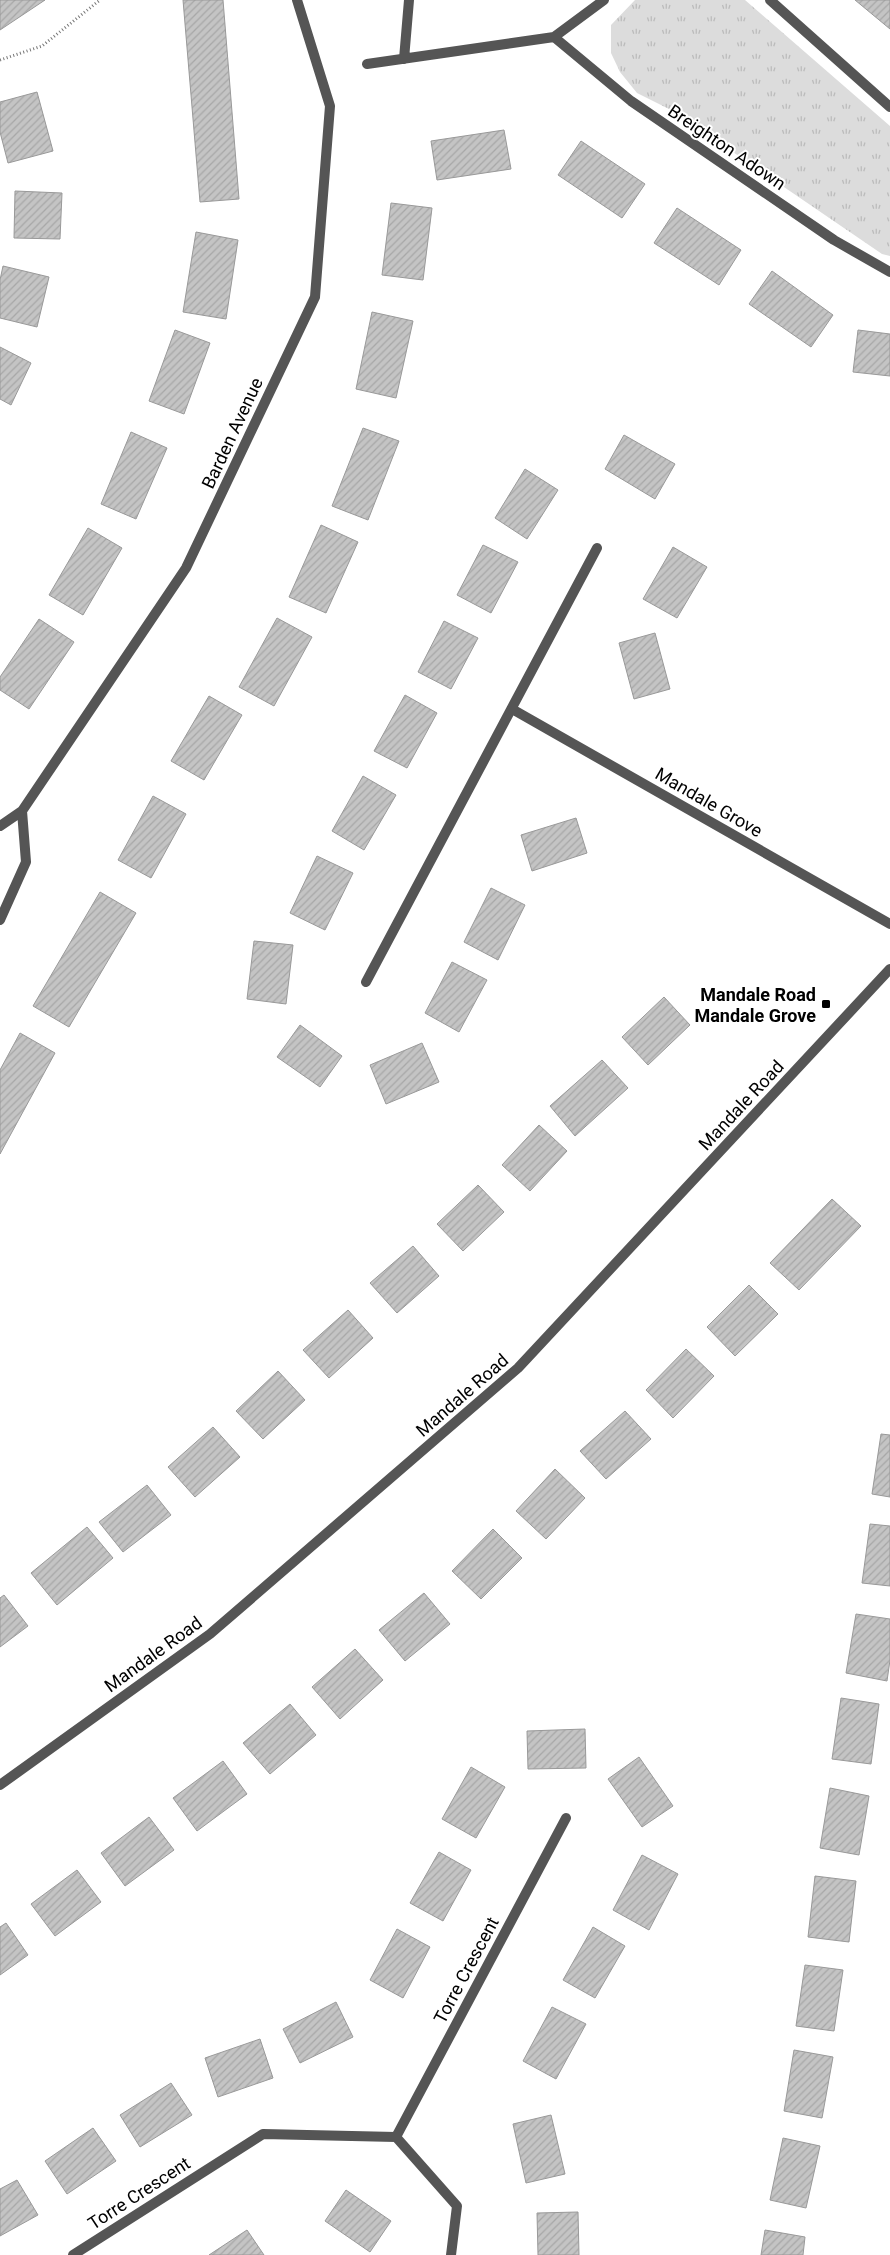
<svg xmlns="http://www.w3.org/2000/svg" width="890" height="2255" font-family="Roboto,sans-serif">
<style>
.grass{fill:url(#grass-tufts)}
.building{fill:url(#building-hatch);stroke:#999}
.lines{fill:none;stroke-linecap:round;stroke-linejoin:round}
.path{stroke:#777;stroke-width:3;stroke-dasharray:1 2.5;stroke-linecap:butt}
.minor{stroke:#555;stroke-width:10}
.poi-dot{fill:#000;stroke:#fff;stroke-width:2}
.labels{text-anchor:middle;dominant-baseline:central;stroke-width:4;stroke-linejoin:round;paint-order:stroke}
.street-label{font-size:18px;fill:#000;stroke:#fff}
.poi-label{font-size:18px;font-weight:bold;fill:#000;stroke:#fff;text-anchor:end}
</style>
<defs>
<pattern id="grass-tufts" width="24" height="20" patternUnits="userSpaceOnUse" patternTransform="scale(1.25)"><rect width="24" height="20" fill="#dcdcdc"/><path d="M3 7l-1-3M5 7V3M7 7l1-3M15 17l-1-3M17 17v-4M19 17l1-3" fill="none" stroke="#bbb"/></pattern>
<pattern id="building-hatch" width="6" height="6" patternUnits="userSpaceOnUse" patternTransform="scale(1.25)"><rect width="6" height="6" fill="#c4c4c4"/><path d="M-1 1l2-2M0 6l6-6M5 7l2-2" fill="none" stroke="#a7a7a7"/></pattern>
</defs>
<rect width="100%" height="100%" fill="#fff"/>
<path class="grass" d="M635,0H745L890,126V256L882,254L673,111L637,93L620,72L611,53V25Z"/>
<path class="building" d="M0,0H45L0,30Z
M183,0H223L239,199L200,202Z
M855,0H890V29Z
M37,92L53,151L8,163L0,132V102Z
M504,130L511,169L437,180L431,141Z
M581,141L645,184L622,218L558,175Z
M15,191L62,193L60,239L14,238Z
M391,203L432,208L423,280L382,275Z
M677,208L741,250L719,285L654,243Z
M196,232L238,240L226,319L183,312Z
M3,266L49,277L37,327L0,318V280Z
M772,271L833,315L811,347L749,304Z
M372,312L413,321L396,398L356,389Z
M175,330L210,343L184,414L149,401Z
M858,330L890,334V376L853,372Z
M0,347L31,363L11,405L0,399Z
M363,428L399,441L368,520L332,506Z
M131,432L167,448L136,519L101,504Z
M624,435L675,464L655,499L605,469Z
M525,469L558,490L527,539L495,518Z
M321,525L358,542L326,613L289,597Z
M88,528L122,548L83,615L49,595Z
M483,545L518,562L491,613L457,595Z
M673,547L707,567L677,618L643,599Z
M277,618L312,637L274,706L239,687Z
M39,619L74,642L29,709L0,690V677Z
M444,621L478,638L451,689L418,672Z
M655,633L670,689L634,699L619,643Z
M405,695L437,713L407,768L374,751Z
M209,696L242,715L204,780L171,761Z
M363,776L396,795L364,850L332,831Z
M153,796L186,814L151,878L118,860Z
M576,818L587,853L532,871L521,835Z
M317,856L353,873L325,930L290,913Z
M491,888L525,905L498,960L464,942Z
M100,892L136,913L69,1027L33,1006Z
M254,941L293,945L286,1004L247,999Z
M452,962L487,980L459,1032L425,1013Z
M664,997L690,1025L648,1065L622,1037Z
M300,1025L342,1056L320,1087L277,1057Z
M20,1033L55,1053L0,1154V1070Z
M422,1043L439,1082L386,1104L370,1065Z
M602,1060L628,1088L575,1136L550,1106Z
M539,1125L567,1151L530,1191L502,1165Z
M478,1185L504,1212L463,1251L437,1224Z
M832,1199L861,1226L799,1290L770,1263Z
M413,1246L439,1276L397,1313L370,1283Z
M749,1285L778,1314L735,1356L707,1327Z
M348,1310L373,1338L329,1378L303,1350Z
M686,1349L714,1376L673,1418L646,1390Z
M278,1371L305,1400L263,1439L236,1411Z
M625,1411L651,1439L606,1479L580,1451Z
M213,1427L240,1457L195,1497L168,1467Z
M881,1434L890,1435V1497L872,1494Z
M555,1469L585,1498L546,1539L516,1511Z
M147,1485L171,1515L123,1552L99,1522Z
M870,1524L890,1526V1586L862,1583Z
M87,1527L113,1558L57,1605L31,1573Z
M493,1529L522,1558L481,1599L452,1571Z
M424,1593L450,1624L405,1661L379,1630Z
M4,1595L28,1626L0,1647V1598Z
M856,1614L890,1619V1660L887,1681L846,1673Z
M355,1649L383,1680L340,1719L312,1687Z
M841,1698L879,1704L871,1764L832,1759Z
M290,1704L316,1735L270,1774L243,1743Z
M585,1729L586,1768L528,1769L527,1731Z
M639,1757L673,1806L642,1827L608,1779Z
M223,1761L247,1794L197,1831L173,1798Z
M471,1767L505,1787L476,1838L442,1819Z
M830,1788L869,1796L859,1855L820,1848Z
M149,1817L174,1850L125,1886L101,1853Z
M439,1852L471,1870L443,1921L410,1903Z
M642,1855L678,1874L649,1930L613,1910Z
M77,1870L101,1902L55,1936L31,1904Z
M815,1876L856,1881L849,1942L808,1937Z
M6,1923L28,1955L0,1975V1927Z
M593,1927L625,1946L595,1998L563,1980Z
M397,1929L430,1947L403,1998L370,1980Z
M805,1965L843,1970L834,2031L796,2026Z
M336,2002L353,2037L300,2063L283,2029Z
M552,2007L586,2024L556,2079L523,2061Z
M260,2039L273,2078L218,2097L205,2058Z
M794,2050L833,2057L822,2118L784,2111Z
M171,2083L192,2115L140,2147L120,2115Z
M551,2115L565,2174L526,2183L513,2124Z
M93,2128L116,2161L67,2194L45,2161Z
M783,2138L820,2146L806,2208L770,2200Z
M17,2180L38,2215L0,2236V2189Z
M346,2190L391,2221L370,2252L325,2221Z
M578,2212L579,2255H538L537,2213Z
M247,2230L264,2255H209Z
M765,2230L805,2237L803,2255H761Z"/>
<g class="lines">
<path class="path" d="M0,60L42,46L100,0"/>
<path class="minor" d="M770,0L890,107
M554,37L631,101L834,240L890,272
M404,59L409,0
M367,64L554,37L604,0
M512,709L890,924
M0,826L22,811L186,568L315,297L330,106L297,0
M0,920L26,862L22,811
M366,982L597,548
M0,1785L210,1634L518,1368L890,969
M396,2137L566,1818
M73,2255L263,2134L396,2137L457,2206L451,2255"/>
</g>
<rect class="poi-dot" x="821" y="999" width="10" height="10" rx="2.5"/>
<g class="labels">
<g class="street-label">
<text transform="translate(727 147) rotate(34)">Breighton Adown</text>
<text transform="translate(232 433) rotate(-65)">Barden Avenue</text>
<text transform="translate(709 802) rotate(30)">Mandale Grove</text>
<text transform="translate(741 1105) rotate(-47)">Mandale Road</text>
<text transform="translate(462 1395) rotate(-41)">Mandale Road</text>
<text transform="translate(153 1654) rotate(-36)">Mandale Road</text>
<text transform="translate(466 1970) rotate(-62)">Torre Crescent</text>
<text transform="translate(139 2193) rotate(-33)">Torre Crescent</text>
</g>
<g class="poi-label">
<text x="816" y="994">Mandale Road<tspan x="816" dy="21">Mandale Grove</tspan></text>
</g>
</g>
</svg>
